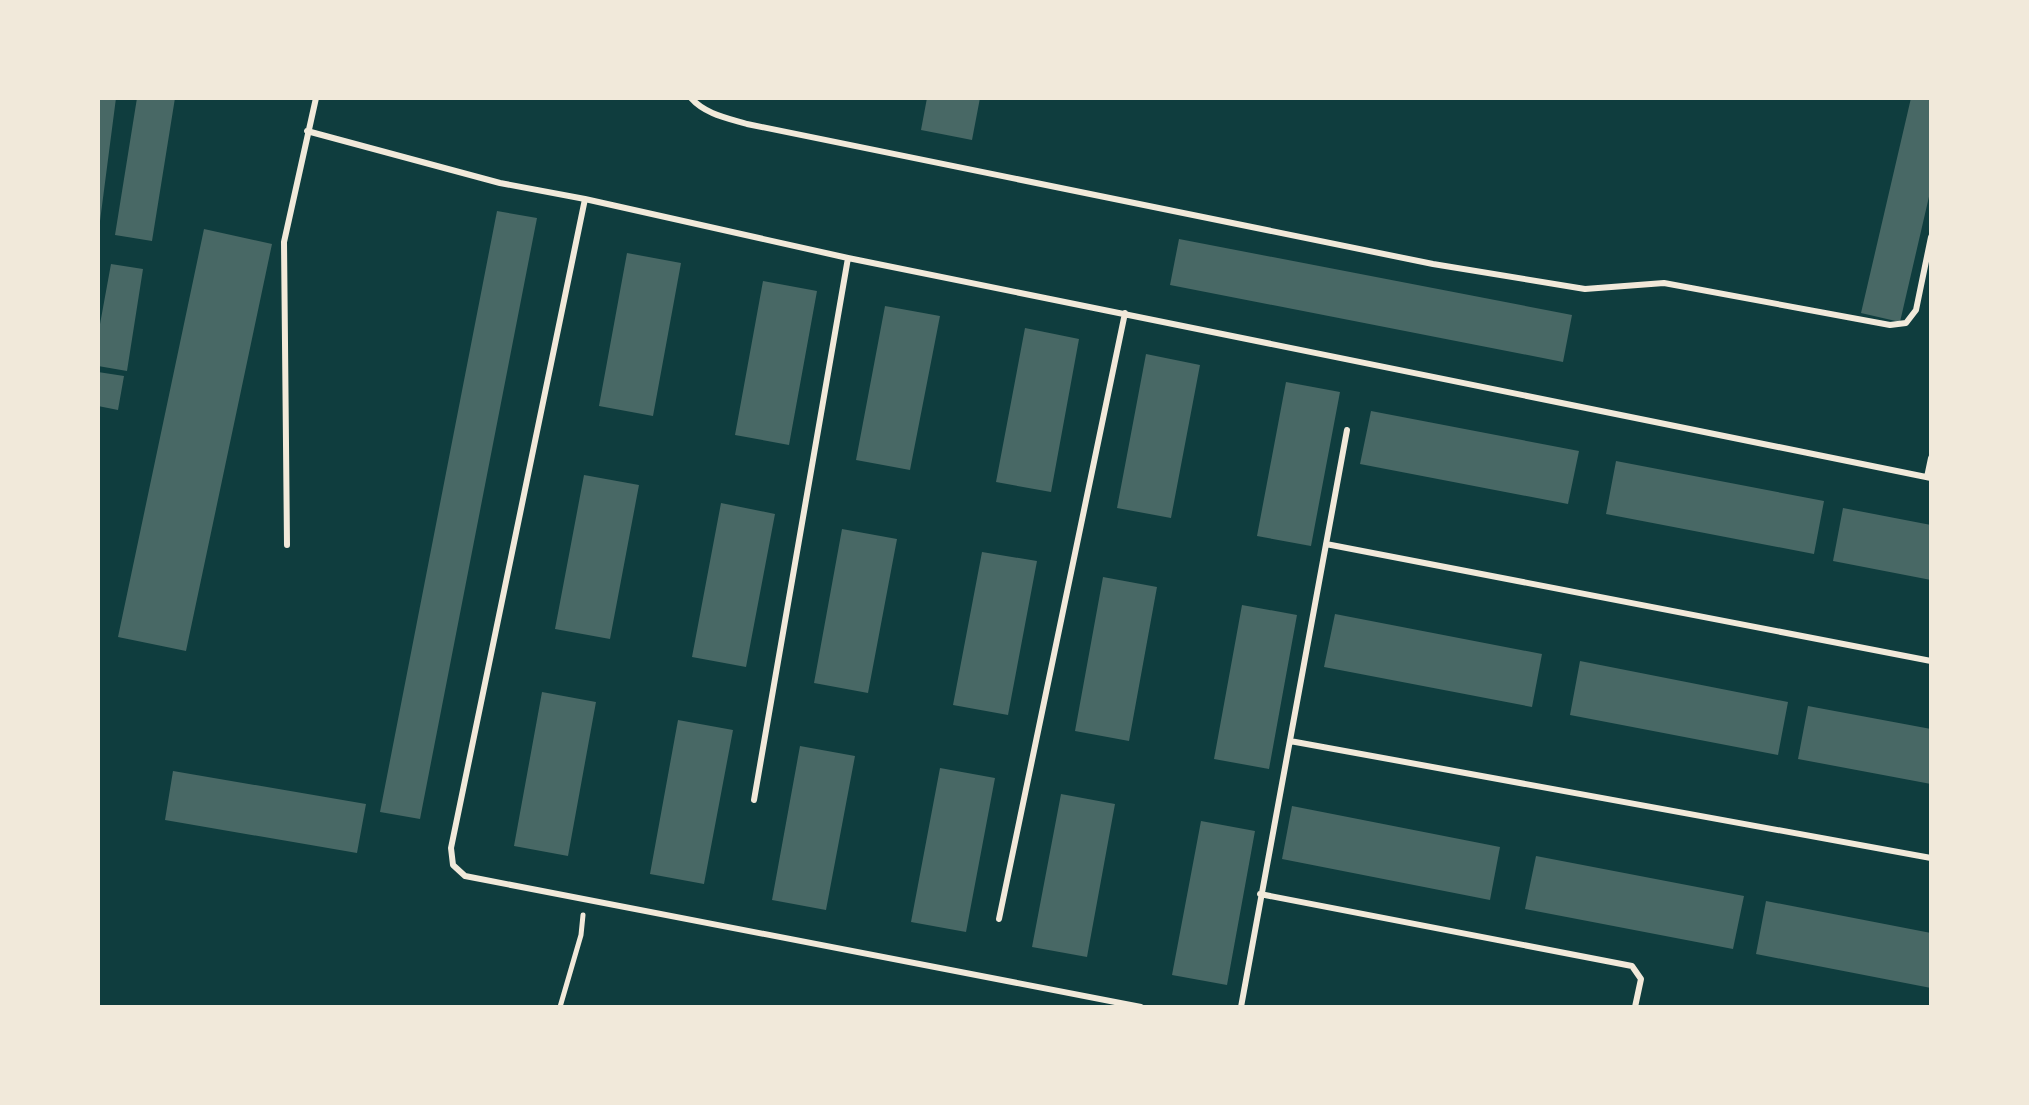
<svg xmlns="http://www.w3.org/2000/svg" width="2029" height="1105" font-family="'Source Sans 3',sans-serif">
<style>
.building{fill:#486865}
.lines{fill:none;stroke-linecap:round;stroke-linejoin:round}
.path{stroke:#f1e9da;stroke-width:5}
.service{stroke:#f1e9da;stroke-width:6}
</style>
<rect width="100%" height="100%" fill="#0f3d3e"/>
<path class="building" d="M98,98H116L100,221H98Z
M137,98H175L152,241L115,235Z
M927,98H980L972,140L921,130Z
M1911,98H1931V188L1900,322L1861,313Z
M497,211L537,218L420,819L380,812Z
M204,229L272,244L186,651L118,637Z
M1179,239L1572,315L1563,362L1170,285Z
M627,253L681,263L653,416L599,406Z
M111,264L143,269L127,371L98,366V335Z
M763,281L817,291L789,445L735,435Z
M885,306L940,316L910,470L856,460Z
M1025,328L1079,339L1051,492L996,482Z
M1146,354L1200,365L1171,518L1117,508Z
M98,372L124,376L118,410L98,406Z
M1286,382L1340,392L1311,546L1257,536Z
M1371,411L1579,451L1568,504L1360,464Z
M1616,461L1824,501L1814,554L1606,514Z
M584,475L639,485L610,639L555,629Z
M721,503L775,514L746,667L692,657Z
M1843,508L1931,525V580L1833,561Z
M842,529L897,539L868,693L814,683Z
M982,552L1037,561L1008,715L953,705Z
M1103,577L1157,587L1129,741L1075,731Z
M1242,605L1297,615L1269,769L1214,759Z
M1335,614L1542,654L1532,707L1324,667Z
M1580,661L1788,702L1778,755L1570,715Z
M542,692L596,702L568,856L514,846Z
M1808,706L1931,729V784L1798,759Z
M678,720L733,730L704,884L650,874Z
M800,746L855,756L826,910L772,900Z
M940,768L995,778L966,932L911,922Z
M173,771L366,804L357,853L165,820Z
M1061,794L1115,804L1087,957L1032,947Z
M1292,806L1500,847L1490,900L1282,859Z
M1201,821L1255,831L1227,985L1172,975Z
M1536,856L1744,896L1733,949L1525,909Z
M1766,901L1931,933V988L1756,954Z"/>
<g class="lines">
<path class="path" d="M560,1007L581,935L583,915"/>
<path class="service" d="M691,98C705,114 727,118 747,124L1433,264L1585,289L1664,283L1890,325L1906,323L1916,310L1931,237
M307,131L500,183L585,199L848,258L1931,478
M585,199L451,848L453,865L465,876L1141,1007
M1927,477L1931,458
M1326,544L1931,661
M287,545L284,242L316,98
M1290,741L1931,858
M754,800L848,258
M1260,894L1632,966L1641,979L1635,1007
M999,919L1125,313
M1241,1007L1347,430"/>
</g>
<rect width="2029" height="1105" fill="none" stroke="#f1e9da" stroke-width="200"/>
</svg>
